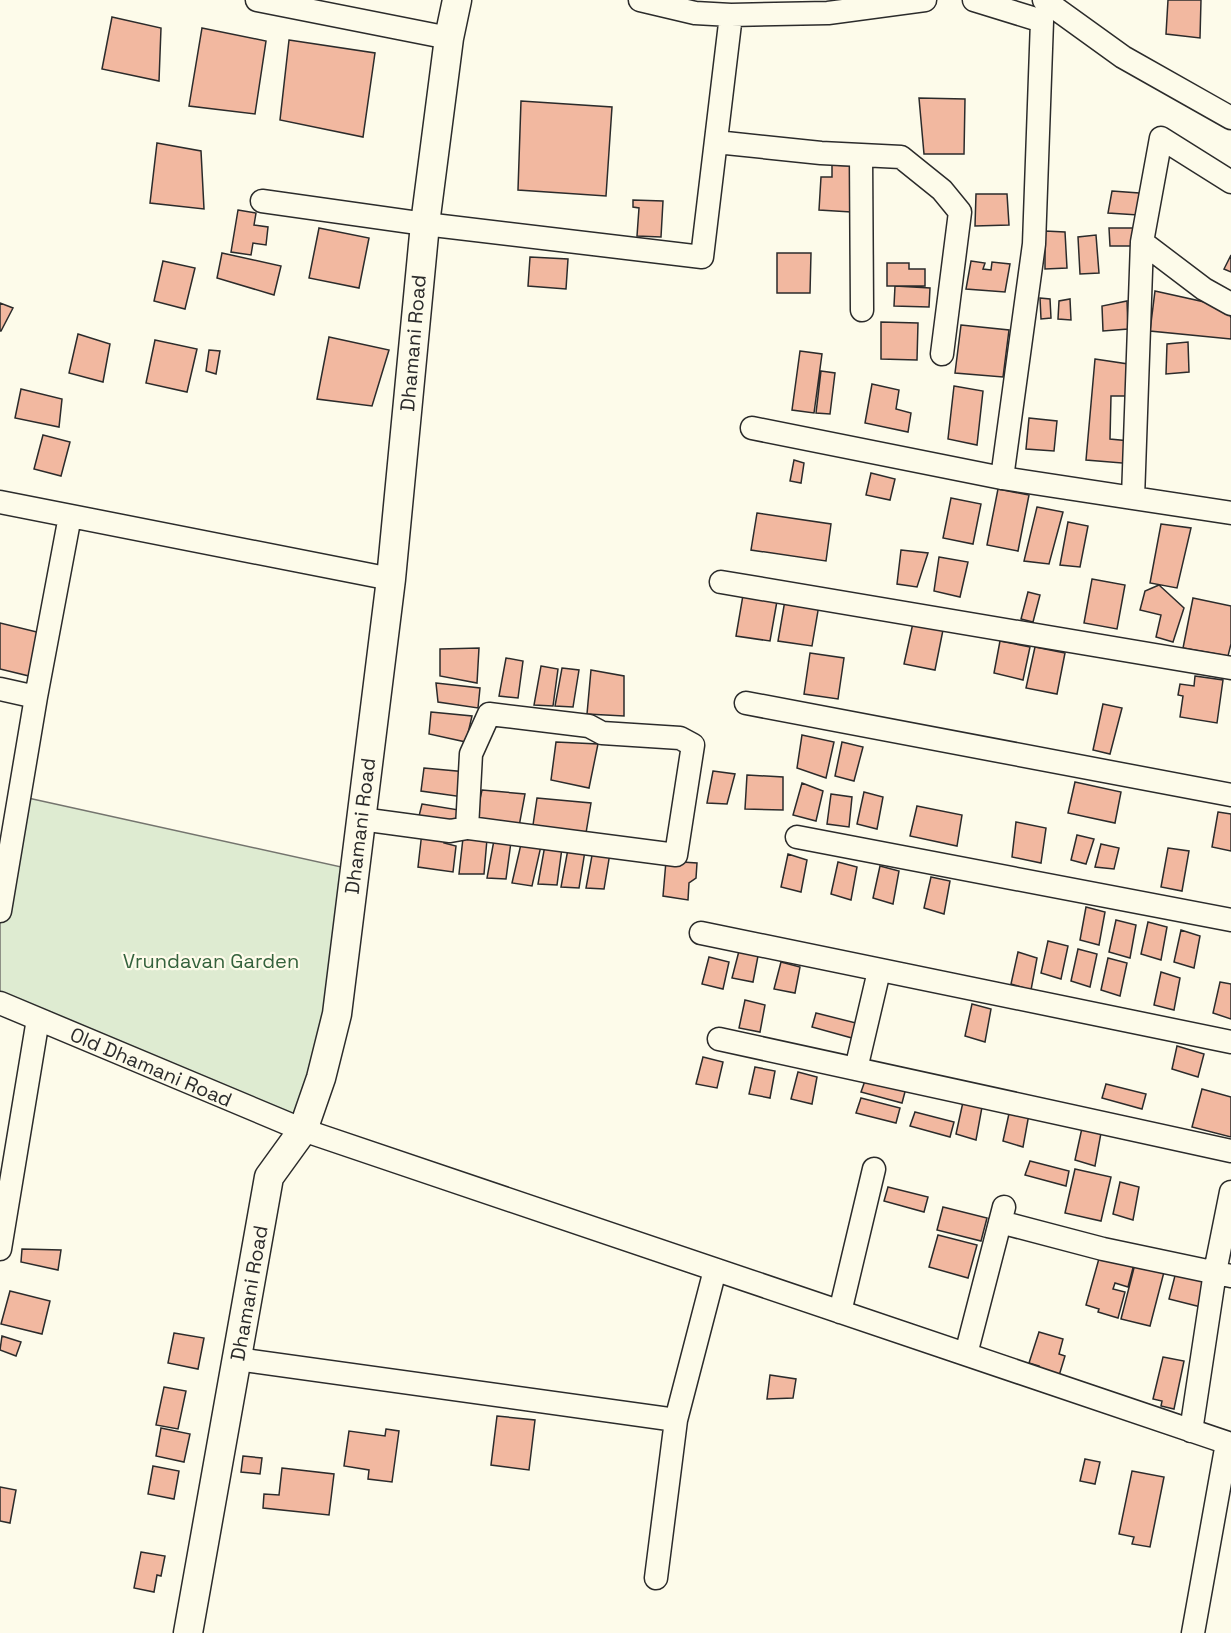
<svg xmlns="http://www.w3.org/2000/svg" width="1231" height="1633" font-family="'Space Grotesk',sans-serif">
<style>
.green{fill:#deebd1;stroke:#74746e;stroke-width:1.5}
.building{fill:#f2b8a0;stroke:#2b2b2b;stroke-width:1.5}
.lines{fill:none;stroke-linecap:round;stroke-linejoin:round}
.minor-casing{stroke:#2b2b2b;stroke-width:25}
.major-casing{stroke:#2b2b2b;stroke-width:31}
.minor{stroke:#fdfbea;stroke-width:22}
.major{stroke:#fdfbea;stroke-width:28}
.labels{text-anchor:middle;dominant-baseline:central;stroke-width:4.5;stroke-linejoin:round;paint-order:stroke}
.street-label{font-size:20px;fill:#2b2b2b;stroke:#fdfbea}
.park-label{font-size:20px;fill:#34623c;stroke:#fdfbea}
</style>
<rect width="100%" height="100%" fill="#fdfbea"/>
<path class="green" d="M19,796L355,870L303,1130L0,1003V911Z"/>
<path class="building" d="M1168,0H1201L1200,38L1166,34Z
M112,17L161,28L159,81L102,69Z
M202,28L266,41L255,114L189,106Z
M289,40L375,53L363,137L280,120Z
M919,98L965,99L964,154H924Z
M521,101L612,107L606,196L518,190Z
M157,143L201,151L204,209L150,203Z
M832,165L853,166L851,212L819,210L821,177H832Z
M1112,191L1139,193L1138,215L1108,213Z
M976,194H1007L1009,225L975,226Z
M633,200L663,201L661,237L637,236L639,208L633,207Z
M238,210L256,213L254,225L268,227L266,245L253,243L251,255L231,252Z
M319,228L369,238L359,288L309,278Z
M1109,228H1133L1132,246H1110Z
M1045,231L1065,232L1067,268L1045,269Z
M1096,235L1099,273L1080,274L1078,237Z
M222,253L281,266L274,295L217,278Z
M777,253H811L810,293H777Z
M1231,255V272L1224,269Z
M530,257L568,259L566,289L528,286Z
M163,261L195,268L185,309L154,301Z
M971,261L985,263L983,269L991,270L992,262L1010,264L1005,292L966,289Z
M887,263H909V269H925V286H887Z
M895,286L930,288L929,307L894,306Z
M1155,291L1227,307L1231,318V339L1150,331Z
M1040,298L1050,299L1051,318L1041,319Z
M1070,299L1071,320L1058,319L1059,301Z
M1127,301L1128,329L1103,331L1102,306Z
M0,303L13,308L1,331H0Z
M881,322L918,323L917,360L881,359Z
M961,325L1009,330L1003,377L955,373Z
M78,334L110,344L103,382L69,373Z
M329,337L389,350L372,406L317,399Z
M155,340L197,349L187,392L146,383Z
M1188,342L1189,372L1166,374L1167,344Z
M209,350L220,351L216,374L206,371Z
M800,351L822,354L814,413L792,410Z
M1095,359L1128,364V396H1111L1110,439L1130,441L1134,464L1086,460Z
M821,371L835,373L830,414L816,413Z
M872,384L899,390L896,409L911,413L908,432L865,423Z
M954,386L983,391L977,445L948,439Z
M21,389L62,399L59,427L15,418Z
M1029,418L1057,421L1054,451L1026,449Z
M43,435L70,442L61,476L34,469Z
M794,460L804,463L801,483L790,481Z
M871,473L895,479L890,500L866,495Z
M998,489L1029,495L1018,551L987,545Z
M951,498L981,504L973,544L943,538Z
M1037,507L1063,512L1049,564L1024,561Z
M757,513L831,524L826,561L751,550Z
M1068,522L1088,526L1080,567L1060,565Z
M1161,524L1191,528L1177,588L1150,583Z
M901,550L928,553L917,587L897,584Z
M939,557L968,562L960,597L934,591Z
M1092,579L1125,585L1117,629L1084,623Z
M1159,585L1184,608L1173,642L1156,637L1161,615L1140,610L1145,591Z
M1028,592L1040,595L1033,622L1021,619Z
M743,595L777,601L770,641L736,636Z
M1193,598L1231,606V644L1228,656L1183,648Z
M785,600L819,605L812,646L778,641Z
M0,623L41,633L29,676L0,669Z
M913,623L943,630L935,670L904,664Z
M1000,641L1030,647L1023,680L994,673Z
M1035,647L1065,653L1057,694L1026,688Z
M479,648L477,683L440,676V649Z
M810,653L844,658L838,699L804,694Z
M506,658L523,661L518,698L499,696Z
M541,666L558,669L553,706L534,705Z
M562,668L579,670L573,707L555,706Z
M591,670L624,676V716L587,714Z
M1195,676L1223,680L1217,723L1180,717L1183,696L1178,695L1180,684L1194,686Z
M436,683L480,688L478,708L438,702Z
M1103,704L1122,708L1110,754L1093,750Z
M431,712L472,716L466,742L429,734Z
M802,735L834,742L826,778L797,768Z
M556,742L598,744L589,788L551,780Z
M842,742L863,747L854,781L835,776Z
M424,768L467,772L463,797L421,791Z
M713,771L735,774L727,804L707,803Z
M747,775L783,777V810L745,809Z
M1075,782L1121,792L1115,823L1068,813Z
M802,783L823,791L816,821L793,815Z
M482,790L525,794L518,832L474,826Z
M864,792L883,797L877,829L857,824Z
M831,794L852,797L849,827L827,824Z
M537,798L591,803L586,833L533,825Z
M422,804L459,810L456,829L417,824Z
M917,806L962,815L957,846L910,836Z
M1218,812L1231,814V851L1212,847Z
M1016,822L1046,828L1041,863L1012,857Z
M422,832L445,835L444,843L456,846L453,872L418,867Z
M1077,835L1094,839L1086,864L1071,860Z
M463,838L487,839L484,874H459Z
M494,840L511,842L506,879L487,878Z
M521,844L541,846L532,886L512,883Z
M1101,844L1119,848L1114,869L1095,867Z
M545,845L562,848L557,885L538,884Z
M1168,848L1189,851L1182,891L1161,887Z
M568,849L585,851L579,888L561,887Z
M593,850L610,853L604,889L586,888Z
M788,854L807,860L801,892L781,887Z
M666,861L697,863L696,878L689,883L688,900L663,896Z
M838,862L857,867L851,900L831,894Z
M880,866L899,871L893,904L873,898Z
M931,877L950,881L944,914L924,908Z
M1086,907L1105,912L1099,945L1080,940Z
M1116,920L1136,925L1130,958L1109,952Z
M1148,922L1167,927L1161,960L1141,954Z
M1181,930L1200,936L1194,968L1174,962Z
M1048,941L1068,946L1061,979L1041,973Z
M1078,949L1097,954L1090,987L1071,981Z
M739,951L758,956L753,982L732,978Z
M1018,952L1037,958L1031,990L1011,984Z
M709,957L729,962L723,989L702,984Z
M1108,958L1127,963L1120,996L1101,990Z
M781,962L800,967L795,993L774,989Z
M1161,972L1180,978L1174,1010L1154,1005Z
M1220,982L1231,984V1019L1213,1013Z
M745,1000L765,1005L760,1032L739,1028Z
M972,1004L991,1009L985,1042L965,1036Z
M816,1013L856,1023L852,1038L812,1027Z
M1177,1046L1204,1054L1198,1077L1172,1069Z
M703,1057L723,1062L717,1088L696,1084Z
M755,1067L775,1071L770,1098L749,1094Z
M798,1072L817,1077L812,1104L791,1099Z
M866,1078L906,1088L902,1103L861,1092Z
M1106,1084L1146,1094L1142,1109L1102,1098Z
M1202,1089L1231,1097V1137L1192,1127Z
M861,1098L900,1108L896,1123L856,1113Z
M963,1102L982,1107L976,1140L956,1134Z
M1010,1109L1029,1114L1023,1147L1003,1141Z
M915,1112L954,1122L950,1137L910,1126Z
M1082,1128L1101,1133L1095,1166L1075,1160Z
M1030,1161L1069,1171L1066,1186L1025,1175Z
M1075,1169L1111,1177L1101,1221L1065,1213Z
M1120,1182L1139,1187L1133,1220L1113,1214Z
M888,1187L928,1197L924,1212L884,1201Z
M943,1207L987,1218L981,1241L937,1230Z
M938,1235L977,1245L968,1278L929,1267Z
M22,1249L61,1250L58,1270L21,1262Z
M1100,1255L1134,1264L1128,1287L1115,1283L1113,1289L1125,1292L1118,1318L1098,1312L1099,1309L1086,1305Z
M1135,1264L1164,1272L1150,1326L1121,1319Z
M1177,1268L1208,1276L1201,1307L1169,1299Z
M10,1291L50,1301L42,1334L1,1324Z
M1039,1332L1063,1339L1059,1354L1065,1356L1058,1379L1037,1373L1039,1366L1029,1363Z
M174,1333L204,1338L198,1369L168,1363Z
M2,1336L21,1342L16,1356L0,1350Z
M1163,1357L1184,1361L1174,1409L1161,1406L1162,1401L1153,1399Z
M770,1375L796,1379L793,1398L767,1399Z
M164,1387L186,1391L178,1429L156,1425Z
M497,1416L535,1420L529,1470L491,1465Z
M161,1428L190,1434L184,1462L156,1456Z
M386,1429L399,1431L392,1482L368,1479L369,1470L344,1466L349,1431L385,1436Z
M243,1456L262,1458L260,1474L241,1472Z
M1085,1459L1100,1462L1095,1484L1080,1481Z
M153,1466L179,1471L174,1499L148,1494Z
M282,1468L334,1474L329,1515L263,1508L264,1494L279,1495Z
M1132,1471L1164,1477L1150,1547L1132,1544L1134,1537L1119,1534Z
M0,1487L16,1490L10,1523L0,1521Z
M141,1552L165,1556L161,1576L157,1575L154,1592L134,1588Z"/>
<g class="lines">
<g class="minor-casing">
<path id="minor" d="M257,0L449,38
M640,0L695,13L731,15L828,13L925,0
M974,0L1042,21L1034,244L1002,478
M1044,0L1123,57L1231,118
M716,142L821,153L901,157L942,190L960,212L942,354
M861,155L862,310
M262,201L425,224L702,257L731,15
M1142,242L1161,138L1231,182
M752,428L1002,478L1231,513
M1133,498L1142,242L1204,289L1231,304
M0,502L391,579
M721,582L1231,668
M0,689L36,697
M746,703L1231,795
M361,819L450,831L467,828L471,754L489,714L589,726L602,733L680,738L693,745L676,855L469,828
M797,837L1231,920
M0,911L36,697L70,516
M701,933L1231,1042
M0,1003L303,1130L1231,1444
M719,1039L1231,1151
M856,1069L879,971
M1000,1222L1103,1249L1231,1276
M0,1249L38,1019
M840,1312L874,1169
M966,1354L1004,1207
M237,1359L676,1420L715,1270
M1191,1431L1215,1272L1231,1192
M656,1578L676,1420
M1193,1633L1227,1443"/>
</g>
<g class="major-casing">
<path id="major" d="M188,1633L269,1177L303,1130L321,1078L337,1014L391,579L425,224L449,38L457,0"/>
</g>
<use href="#minor" class="minor"/>
<use href="#major" class="major"/>
</g>
<g class="labels">
<g class="street-label">
<text transform="translate(413 343) rotate(-85)">Dhamani Road</text>
<text transform="translate(360 826) rotate(-83)">Dhamani Road</text>
<text transform="translate(151 1067) rotate(23)">Old Dhamani Road</text>
<text transform="translate(249 1293) rotate(-80)">Dhamani Road</text>
</g>
<g class="park-label">
<text x="211" y="961">Vrundavan Garden</text>
</g>
</g>
</svg>
